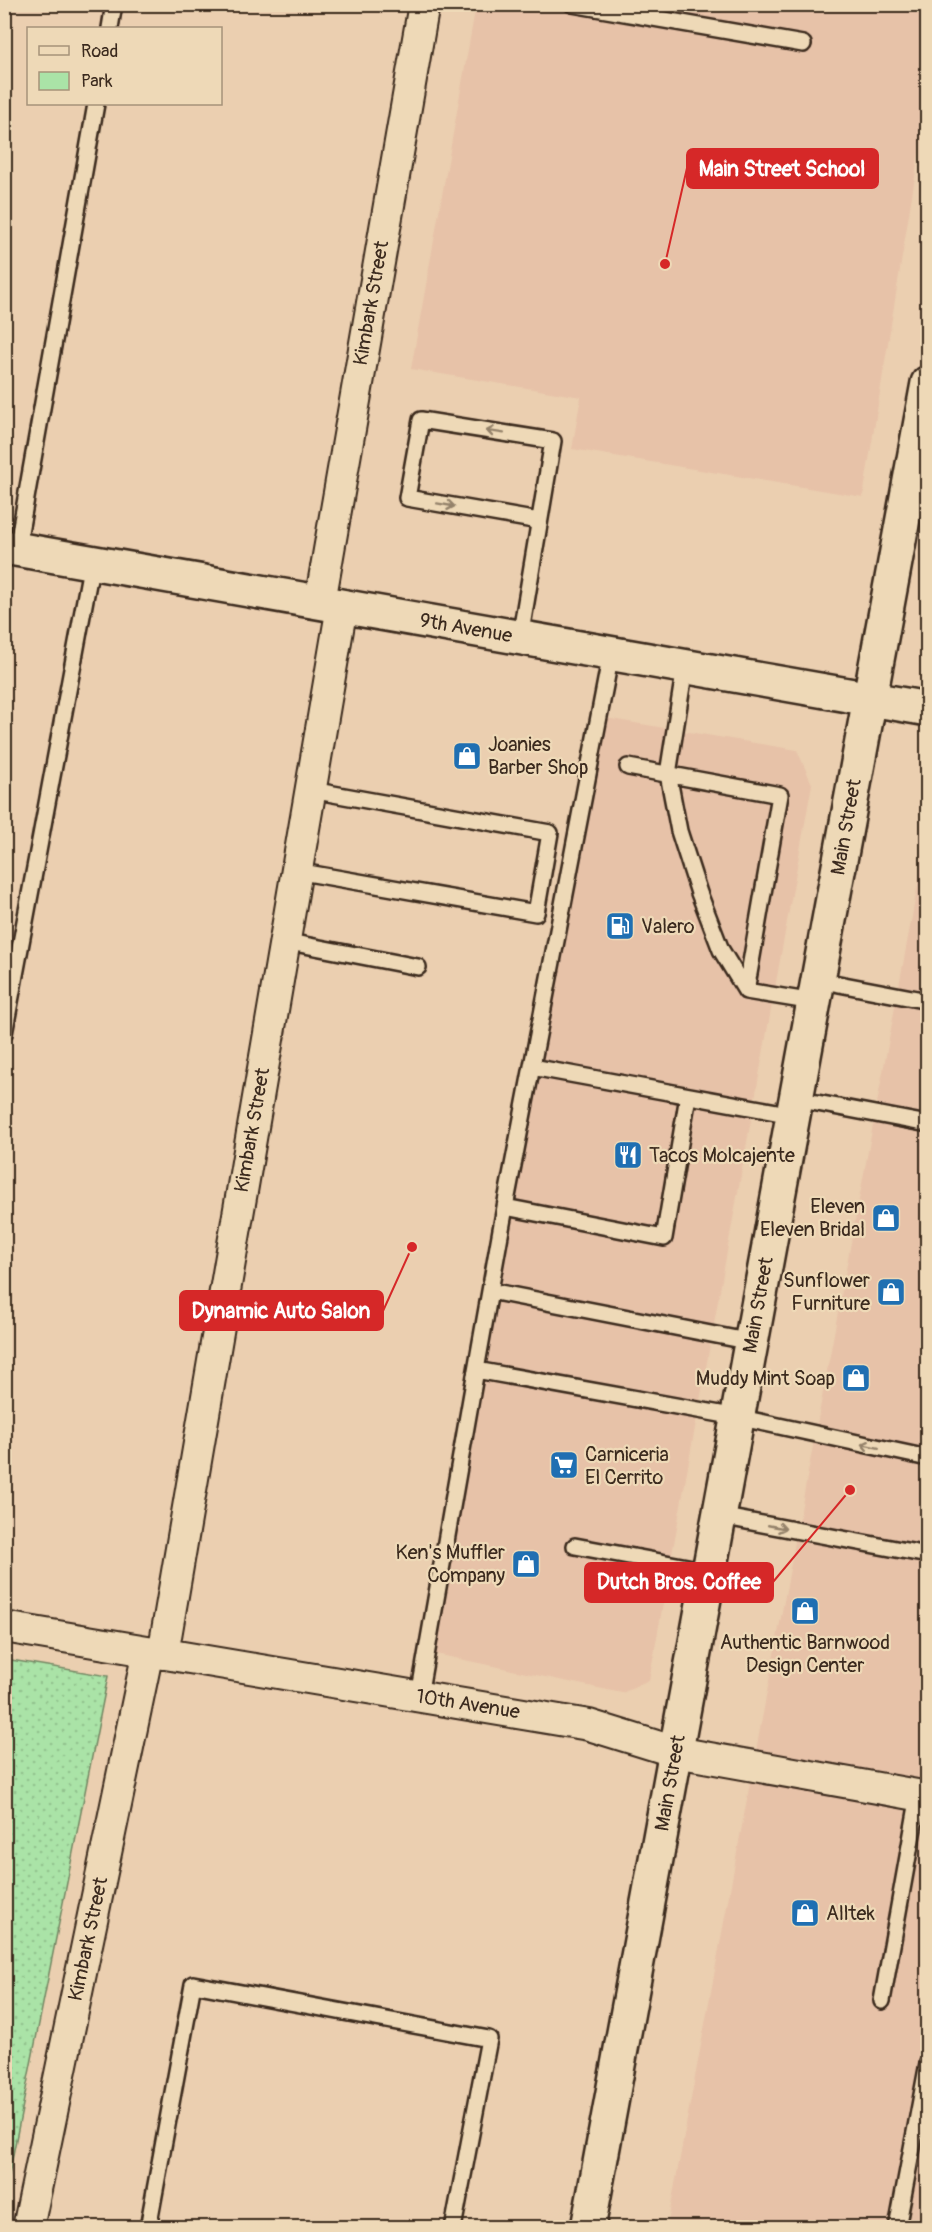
<svg xmlns="http://www.w3.org/2000/svg" width="932" height="2232" font-family="Pangolin,sans-serif">
<style>
.built{fill:#e7c2a8}
.green{fill:url(#green-dots);stroke:#728662;stroke-width:1.5}
.lines{fill:none;stroke-linecap:round;stroke-linejoin:round}
.lane-casing{stroke:#3b2a1e;stroke-width:20}
.street-casing{stroke:#3b2a1e;stroke-width:34}
.secondary-casing{stroke:#3b2a1e;stroke-width:38}
.highway-casing{stroke:#3b2a1e;stroke-width:38}
.lane{stroke:#eed9b7;stroke-width:15}
.street{stroke:#eed9b7;stroke-width:30}
.secondary{stroke:#eed9b7;stroke-width:33}
.highway{stroke:#eed9b7;stroke-width:33}
.oneway{stroke:#94826a}
.labels{text-anchor:middle;dominant-baseline:central;stroke-width:4.5;stroke-linejoin:round;paint-order:stroke}
.street-label{font-size:20px;fill:#3b2a1e;stroke:#eed9b7}
.poi-label{font-size:20px;fill:#3b2a1e;stroke:#eed9b7;text-anchor:start}
.leader{fill:none;stroke:#d62828;stroke-width:2}
.callout-dot{fill:#d62828;stroke:#eed9b7;stroke-width:2}
.callout{fill:#d62828;stroke:#d62828;stroke-width:2}
.callout-label{font-size:21px;text-anchor:middle;font-weight:bold;fill:#fff}
</style>
<defs>
<pattern id="green-dots" width="8" height="8" patternUnits="userSpaceOnUse" patternTransform="scale(1.5)"><rect width="8" height="8" fill="#aae3a7"/><path d="M2 2h.1M6 6h.1" fill="none" stroke="#93c38f" stroke-width="1.8" stroke-linecap="round"/></pattern>
</defs>
<rect width="100%" height="100%" fill="#ebcfb0"/>
<filter id="ink" filterUnits="userSpaceOnUse"><feTurbulence type="fractalNoise" baseFrequency=".0167" numOctaves="2"/><feDisplacementMap in="SourceGraphic" scale="12" xChannelSelector="R" yChannelSelector="G"/><feConvolveMatrix kernelMatrix="1 2 1 2 8 2 1 2 1" color-interpolation-filters="sRGB"/></filter>
<g filter="url(#ink)">
<path class="built" d="M476,5H927V103L863,497L572,449L581,397L411,369Z
M605,718L797,750L812,784L649,1681L622,1693L431,1653L469,1429Z
M927,836V2227H667Z"/>
<path class="green" d="M5,1659L108,1676L5,2195L4,1659Z"/>
<g class="lines">
<g class="lane-casing">
<path id="lane" d="M572,4L803,44
M110,28L114,4
M17,549L96,104
M520,638L553,441L421,420L407,498L539,521
M685,667L668,774L679,831L699,893L721,950L746,991L814,1002
M628,767L780,795L746,991
M296,871L536,913L550,833L311,790
M284,941L418,967
M818,980L928,1001
M4,1034L92,562
M532,1067L793,1115
M796,1099L928,1124
M505,1207L611,654
M490,1291L505,1207L664,1238L688,1096
M476,1370L490,1291L752,1342
M720,1516L928,1555
M575,1546L709,1571
M419,1696L476,1370L737,1417L928,1458
M882,2001L919,1795
M148,2228L193,1984L489,2039L453,2228
M897,2228L928,2063"/>
</g>
<g class="street-casing">
<path id="street" d="M320,602L424,4
M4,1627L589,1725L676,1752L928,1797
M163,1654L342,606
M28,2228L148,1651"/>
</g>
<g class="secondary-casing">
<path id="secondary" d="M4,547L928,709"/>
</g>
<g class="highway-casing">
<path id="highway" d="M588,2228L928,383"/>
</g>
<use href="#lane" class="lane"/>
<use href="#street" class="street"/>
<use href="#secondary" class="secondary"/>
<use href="#highway" class="highway"/>
</g>
<defs><path id="oneway-shaft" d="M-6 0H5M1.5-3L5.5 0L1.5 3" fill="none" stroke-width="1.6" stroke-linecap="round" stroke-linejoin="round" transform="scale(1.5)"/></defs>
<g class="oneway">
<use href="#oneway-shaft" transform="translate(495 432) rotate(-171)"/>
<use href="#oneway-shaft" transform="translate(446 505) rotate(10)"/>
<use href="#oneway-shaft" transform="translate(870 1446) rotate(-168)"/>
<use href="#oneway-shaft" transform="translate(777 1527) rotate(11)"/>
</g>
</g>
<defs>
<g id="shop-square" transform="scale(1.5)"><rect x="-9" y="-9" width="18" height="18" rx="4" fill="#1f6fb2" stroke="#eed9b7"/><path d="M-5-2.5h2.3a2.7 3.5 0 0 1 5.4 0H5L5.5 6h-11ZM-1.5-2.5h3a1.5 2.3 0 0 0-3 0Z" fill="#fff"/></g>
<g id="fuel-square" transform="scale(1.5)"><rect x="-9" y="-9" width="18" height="18" rx="4" fill="#1f6fb2" stroke="#eed9b7"/><path d="M-5.5-6h7V0h2V4h1.3V-2.5L3-4.5l.8-.8L6-3V5H2.5V1h-1V6h-7ZM-4.2-4.7v3.2H.2V-4.7Z" fill="#fff"/></g>
<g id="restaurant-square" transform="scale(1.5)"><rect x="-9" y="-9" width="18" height="18" rx="4" fill="#1f6fb2" stroke="#eed9b7"/><path d="M-5-6h1v4h1v-4h1v4h1v-4h1v5L-1.5 .5V6h-2V.5L-5-1ZM5-6V6H3V1.5H1.5Q1.5-4 5-6Z" fill="#fff"/></g>
<g id="supermarket-square" transform="scale(1.5)"><rect x="-9" y="-9" width="18" height="18" rx="4" fill="#1f6fb2" stroke="#eed9b7"/><path d="M-6-5.5h2.5l.6 2H6L4.5 2H-2.5L-4.4-4H-6ZM-1.5 3.2a1.3 1.3 0 1 0 .1 0ZM3 3.2a1.3 1.3 0 1 0 .1 0Z" fill="#fff"/></g>
</defs>
<g fill-rule="evenodd">
<use href="#shop-square" x="467" y="756"/>
<use href="#fuel-square" x="620" y="926"/>
<use href="#restaurant-square" x="628" y="1155"/>
<use href="#shop-square" x="886" y="1218"/>
<use href="#shop-square" x="891" y="1292"/>
<use href="#shop-square" x="856" y="1378"/>
<use href="#supermarket-square" x="564" y="1465"/>
<use href="#shop-square" x="526" y="1564"/>
<use href="#shop-square" x="805" y="1611"/>
<use href="#shop-square" x="805" y="1913"/>
</g>
<g class="labels">
<g class="street-label">
<text transform="translate(371 303) rotate(-80)">Kimbark Street</text>
<text transform="translate(466 628) rotate(10)">9th Avenue</text>
<text transform="translate(846 827) rotate(-80)">Main Street</text>
<text transform="translate(252 1130) rotate(-80)">Kimbark Street</text>
<text transform="translate(758 1305) rotate(-80)">Main Street</text>
<text transform="translate(468 1704) rotate(9)">10th Avenue</text>
<text transform="translate(670 1783) rotate(-80)">Main Street</text>
<text transform="translate(88 1939) rotate(-78)">Kimbark Street</text>
</g>
<g class="poi-label">
<text x="488" y="744">Joanies<tspan x="488" dy="23">Barber Shop</tspan></text>
<text x="641" y="926">Valero</text>
<text x="649" y="1155">Tacos Molcajente</text>
<text x="865" y="1206" text-anchor="end">Eleven<tspan x="865" dy="23">Eleven Bridal</tspan></text>
<text x="870" y="1280" text-anchor="end">Sunflower<tspan x="870" dy="23">Furniture</tspan></text>
<text x="835" y="1378" text-anchor="end">Muddy Mint Soap</text>
<text x="585" y="1454">Carniceria<tspan x="585" dy="23">El Cerrito</tspan></text>
<text x="505" y="1552" text-anchor="end">Ken's Muffler<tspan x="505" dy="23">Company</tspan></text>
<text x="805" y="1642" text-anchor="middle">Authentic Barnwood<tspan x="805" dy="23">Design Center</tspan></text>
<text x="826" y="1913">Alltek</text>
</g>
</g>
<path class="leader" d="M665 264L687 168M412 1247L383 1311M850 1490L773 1582"/>
<g class="callout-dot">
<circle cx="665" cy="264" r="6"/>
<circle cx="412" cy="1247" r="6"/>
<circle cx="850" cy="1490" r="6"/>
</g>
<g class="callout">
<rect x="687" y="149" width="191" height="39" rx="6"/>
<rect x="180" y="1291" width="203" height="39" rx="6"/>
<rect x="585" y="1563" width="188" height="39" rx="6"/>
</g>
<g class="callout-label">
<text x="782" y="176">Main Street School</text>
<text x="281" y="1318">Dynamic Auto Salon</text>
<text x="679" y="1589">Dutch Bros. Coffee</text>
</g>
<rect width="932" height="2232" fill="none" stroke="#eed9b7" stroke-width="24"/>
<rect x="12" y="12" width="908" height="2208" fill="none" stroke="#3b2a1e" stroke-width="2" filter="url(#ink)"/>
<rect x="27" y="27" width="195" height="78" fill="#eed9b7" stroke="#a6937a" stroke-width="1.5"/>
<rect x="39" y="46" width="30" height="9" fill="#eed9b7" stroke="#a6937a" stroke-width="1.5"/>
<text x="81" y="57" font-size="18" fill="#3b2a1e">Road</text>
<rect x="39" y="72" width="30" height="18" fill="#aae3a7" stroke="#a6937a" stroke-width="1.5"/>
<text x="81" y="87" font-size="18" fill="#3b2a1e">Park</text>
</svg>
